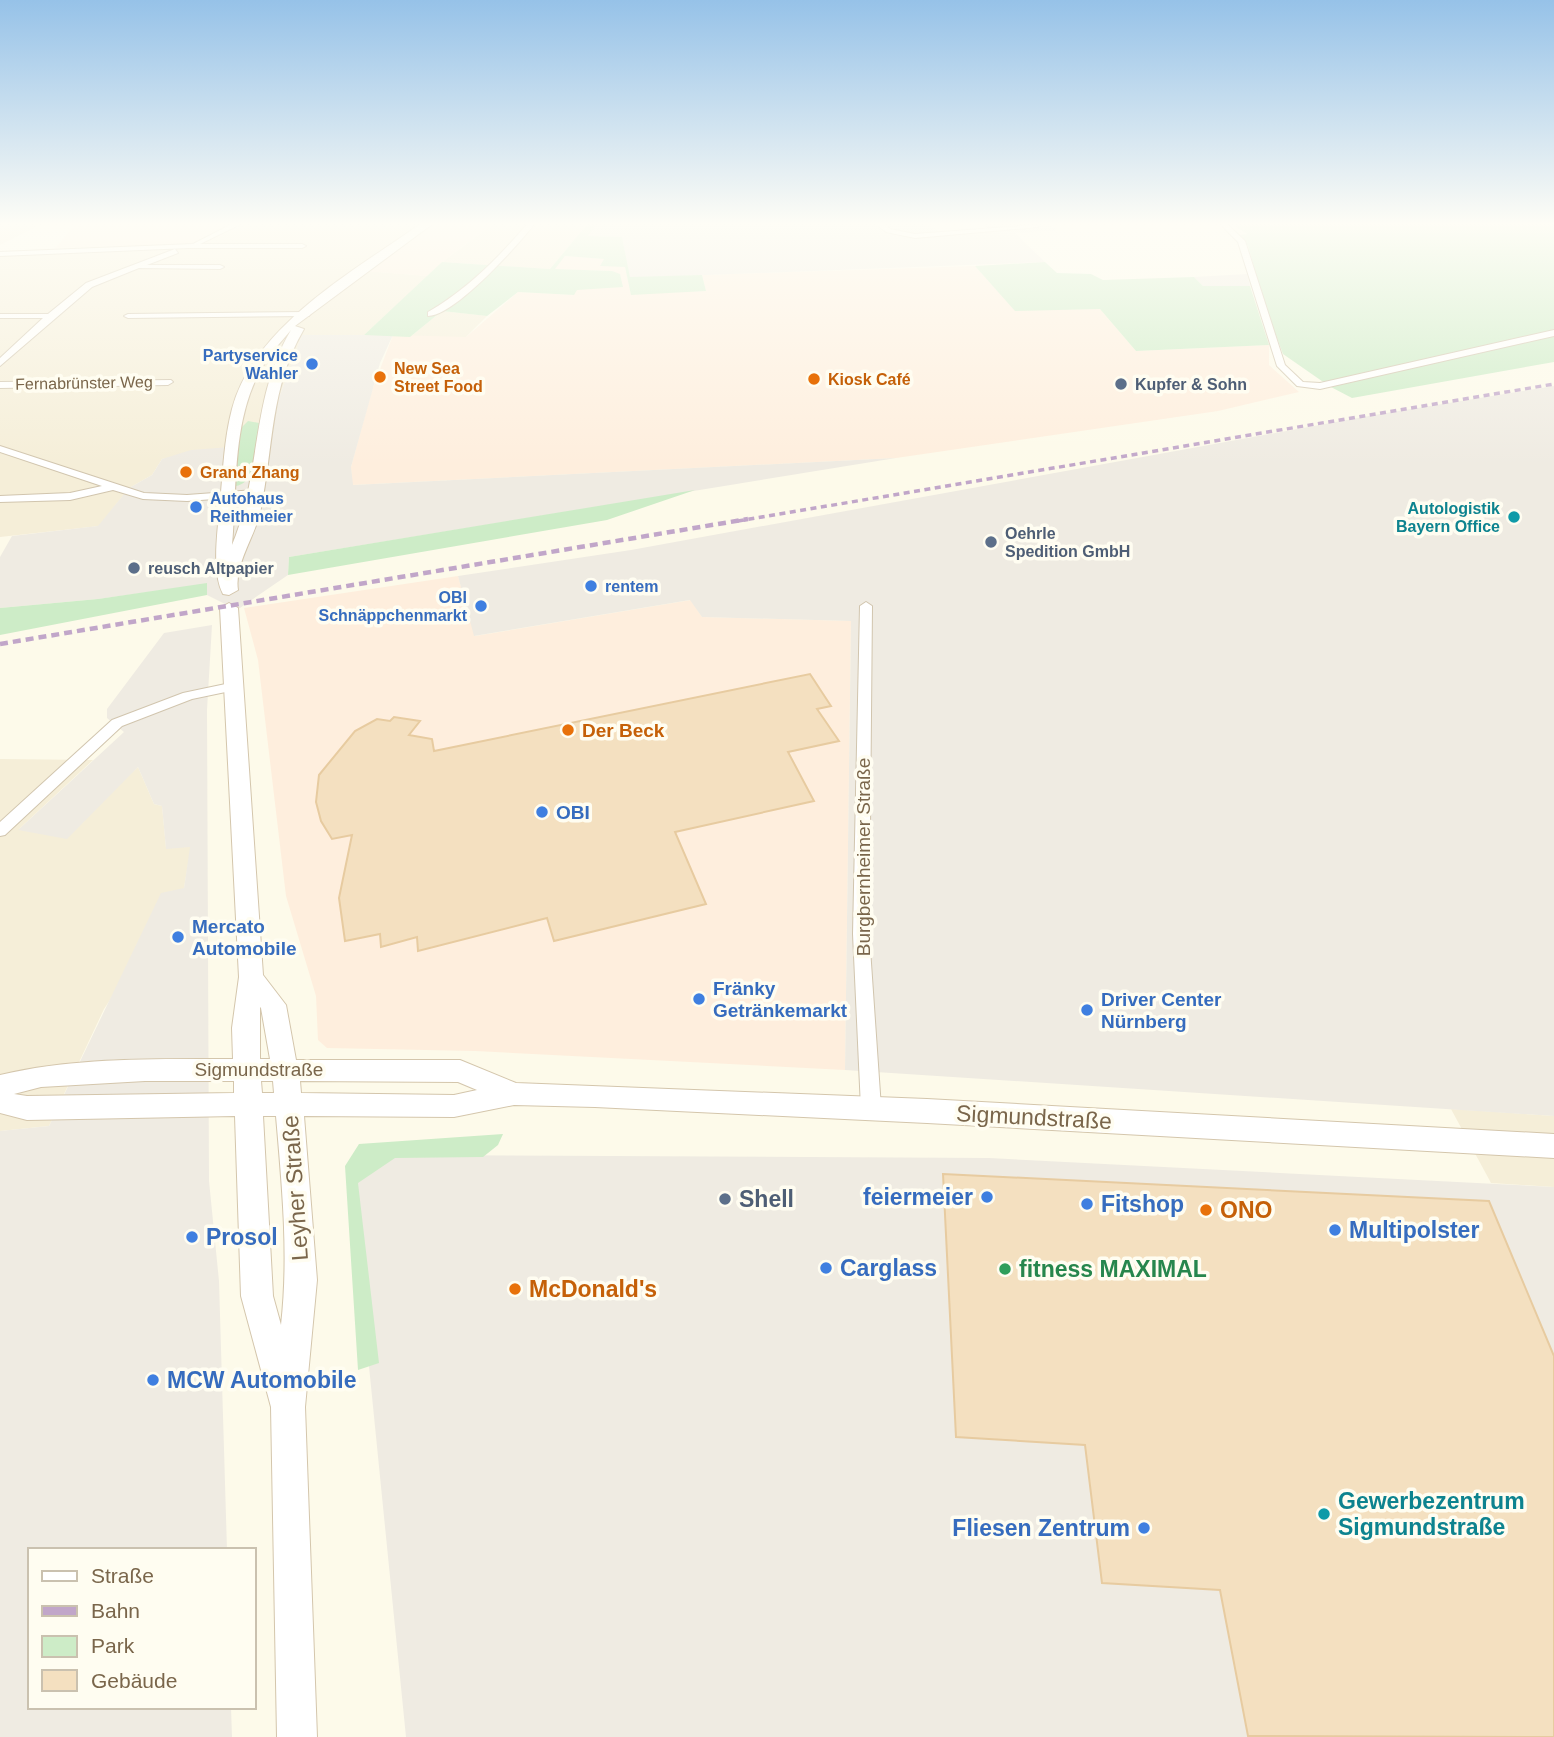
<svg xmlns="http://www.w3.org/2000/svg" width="1554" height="1737" font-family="Helvetica,sans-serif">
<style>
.residential{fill:#f5eed8}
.commercial{fill:#feeedd}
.industrial{fill:#efebe2}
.green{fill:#cdecc7}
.building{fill:#f4e0c0;stroke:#e7cba0;stroke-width:2}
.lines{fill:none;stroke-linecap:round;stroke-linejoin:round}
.street-casing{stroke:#d1c5ae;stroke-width:2}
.secondary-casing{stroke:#d4c6ac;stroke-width:2}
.street{fill:#fff;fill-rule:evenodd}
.secondary{fill:#fff;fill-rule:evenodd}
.rail-far1{stroke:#c1a6c9;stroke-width:3.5;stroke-dasharray:6 4.5;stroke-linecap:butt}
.rail{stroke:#c1a6c9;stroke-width:4.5;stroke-dasharray:8 5;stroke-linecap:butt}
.shop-dot{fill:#3f7fe0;stroke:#fffdf1;stroke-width:2.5}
.food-dot{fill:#e8710a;stroke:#fffdf1;stroke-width:2.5}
.service-dot{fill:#5c6f8a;stroke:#fffdf1;stroke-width:2.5}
.culture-dot{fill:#0f9aa8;stroke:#fffdf1;stroke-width:2.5}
.leisure-dot{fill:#2e9e5b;stroke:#fffdf1;stroke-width:2.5}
.labels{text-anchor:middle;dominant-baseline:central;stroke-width:7;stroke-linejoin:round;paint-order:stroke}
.far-shop-label{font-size:16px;font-weight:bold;fill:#366cbe;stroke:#fffdf1;text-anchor:end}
.far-food-label{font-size:16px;font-weight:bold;fill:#c56008;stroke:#fffdf1;text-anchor:start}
.far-street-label{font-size:16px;fill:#7a664b;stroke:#fffdf1}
.far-service-label{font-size:16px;font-weight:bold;fill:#4e5e75;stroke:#fffdf1;text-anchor:start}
.far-culture-label{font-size:16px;font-weight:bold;fill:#0d838f;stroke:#fffdf1;text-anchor:end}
.food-label{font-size:19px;font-weight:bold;fill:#c56008;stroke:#fffdf1;text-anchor:start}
.shop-label{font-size:19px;font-weight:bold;fill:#366cbe;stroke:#fffdf1;text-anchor:start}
.street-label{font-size:19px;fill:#7a664b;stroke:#fffdf1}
.near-street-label{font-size:23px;fill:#7a664b;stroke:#fffdf1}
.near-shop-label{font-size:23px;font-weight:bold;fill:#366cbe;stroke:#fffdf1;text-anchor:start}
.near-service-label{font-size:23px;font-weight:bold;fill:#4e5e75;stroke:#fffdf1;text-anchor:start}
.near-food-label{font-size:23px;font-weight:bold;fill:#c56008;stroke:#fffdf1;text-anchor:start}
.near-leisure-label{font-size:23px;font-weight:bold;fill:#27864d;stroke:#fffdf1;text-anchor:start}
.near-culture-label{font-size:23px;font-weight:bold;fill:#0d838f;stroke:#fffdf1;text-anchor:start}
</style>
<rect width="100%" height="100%" fill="#fdfaea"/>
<path class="residential" d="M0,222H46L0,245Z
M251,222H431L366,271L428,276L364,335L302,336L280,395L259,423L256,445L162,459L152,475L129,488L99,526L0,537V251L202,244Z
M496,222H589L550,269L442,262Z
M442,311L487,316L466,337H410Z
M0,759L93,760L19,829L118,785L138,767L154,804L162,806L166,848L191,846L184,888L104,1009L49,1126L0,1131Z
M1451,1109L1554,1116V1187L1491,1183Z"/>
<path class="commercial" d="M47,222H251L202,244L55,248L75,225L41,226Z
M431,222H496L451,255L428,276L364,271Z
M565,256L605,259L601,265L625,267L631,294L706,291L702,275L975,266L1015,310L1100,309L1136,351L1269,345V365L1299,392L1218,411L896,458L352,485L351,467L371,393L393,335L466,337L518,292L573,295L576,290L613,271L554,269Z
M458,576L475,636L691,600L702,617L851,621L845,1070L475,1051L327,1048L318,1040L316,996L286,896L258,660L244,608Z"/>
<path class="industrial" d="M598,222H924L939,232L988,228L979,222H1043L1058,230L1015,233L1045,262L630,278L622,237L587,236Z
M1247,274L1250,286H1203L1194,277Z
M302,335H393L380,363L351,467L353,485L896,458L289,557L288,575L237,610L207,595V584L98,599L0,608V557L12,536L98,526L129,488L152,475L162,459L191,450L256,445L259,423L280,395Z
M1554,386V1116L845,1070L851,621L702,617L690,600L474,636L458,576L631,550L1380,414Z
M212,625L207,710L209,1181L219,1281L227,1550H30V1707H231L232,1737H0V1131L49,1126L161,893L184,888L190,847L166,849L162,806L154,804L138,767L67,839L18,830L124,732L107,718V709L164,633Z
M395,1155L989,1158L1554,1187V1737H406L351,1186Z"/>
<path class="green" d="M589,222H598L588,236L622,237L630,277L702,275L706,291L631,295L625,267L600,266L604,259L565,256L555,269L612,271L620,274L623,287L577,290L574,295L518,292L487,316L442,311L410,337L364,335L442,262L550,269Z
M1228,222H1554V362L1352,398L1329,386L1283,354L1266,309L1248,246L1240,235L1247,234Z
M1045,262L1057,273L1091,274L1103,280L1194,277L1203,286H1250L1269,345L1136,351L1100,309L1015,311L975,266Z
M248,421L259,423C256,442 259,482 236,486L240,429Z
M695,490L607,520L288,575L289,557Z
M207,583V595L0,635V608L98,599Z
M503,1134L498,1145L483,1157L395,1158L358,1183L379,1363L358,1370L345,1166L359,1144Z"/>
<path class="building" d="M810,674L831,706L817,709L839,741L788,752L814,801L675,832L706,904L554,941L547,918L418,951L417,937L381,947L380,934L345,941L339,898L352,835L332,839L321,821L316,802L319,775L355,731L377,719L390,721L394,717L420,721L409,735L432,739L434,751Z
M943,1174L1489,1201L1554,1356V1737L1248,1736L1220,1590L1102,1583L1085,1445L956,1437Z"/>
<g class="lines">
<g class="street-casing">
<path id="street" d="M236,222H245L200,244H302L306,246L302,248H188L0,256V252L193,244Z
M529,222H536C519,244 455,316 428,316V312C468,289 499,257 529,222Z
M873,222H881L890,229L915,234L1034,225L1038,227L915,238L886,232Z
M1218,222H1225L1245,241L1285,365L1303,382L1320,383L1554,330V336L1320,389L1297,386L1277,366L1238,242Z
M175,249L178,253L147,265H220L224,267L220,269L139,268L92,287L0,366V358L43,318H0V314H48L86,283Z
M306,312L310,314L309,316L128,318L124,316L128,314Z
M171,380L173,382L168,385L0,388V382Z
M0,446L144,493L187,495L255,490L260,493L255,496L187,501L143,499L113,490L70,500L0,502V496L70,493L102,486L0,452Z
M866,602L872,606L869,934L881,1108L878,1114L871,1116L864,1114L861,1108L853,934L860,606Z
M235,682L240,683V689L192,699L122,726L5,835L0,836V822L112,720L183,693Z"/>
</g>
<g class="secondary-casing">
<path id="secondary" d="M423,222H435L295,326L304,329C269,389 274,447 260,513C254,538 234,565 238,590L229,595L223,594C211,572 218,528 220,504C223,472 224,439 232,409C254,325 356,270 423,222ZM291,330C250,399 262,474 232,545C237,490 232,424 259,373C267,357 280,343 291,330Z
M229,603L238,608L263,975L286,1005L296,1060H460L516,1083L927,1099L1554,1134V1158L927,1123L595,1107L514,1105L454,1117L304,1116L317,1280L305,1407L317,1737H277L271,1407L241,1296L235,1116L27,1120L0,1113V1075C76,1057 155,1059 233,1059L232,1028L239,977L220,608ZM260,1007L261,1008L270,1059H260ZM145,1081H234V1093L27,1096L14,1094L41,1087ZM261,1081H273L274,1093H262ZM300,1081L458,1082L477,1090L454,1095L301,1093ZM263,1116H276C282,1186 289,1256 281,1325L273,1296Z"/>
</g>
<use href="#street" class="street"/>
<use href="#secondary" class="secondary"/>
<path class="rail-far1" d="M738,521L1554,384"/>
<path class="rail" d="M0,644L748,519"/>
</g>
<linearGradient id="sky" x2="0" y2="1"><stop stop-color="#96c2e8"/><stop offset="0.48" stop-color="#fefdf6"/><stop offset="1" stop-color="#fefdf6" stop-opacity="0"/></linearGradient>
<rect width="1554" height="466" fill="url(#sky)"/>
<g class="shop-dot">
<circle cx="312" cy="364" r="7"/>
<circle cx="196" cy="507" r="7"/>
<circle cx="591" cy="586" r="7"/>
<circle cx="481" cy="606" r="7"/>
<circle cx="542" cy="812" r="7"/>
<circle cx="178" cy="937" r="7"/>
<circle cx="699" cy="999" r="7"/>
<circle cx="1087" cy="1010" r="7"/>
<circle cx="987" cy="1197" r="7"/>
<circle cx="1087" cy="1204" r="7"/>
<circle cx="1335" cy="1230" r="7"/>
<circle cx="192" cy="1237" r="7"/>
<circle cx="826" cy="1268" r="7"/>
<circle cx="153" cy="1380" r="7"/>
<circle cx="1144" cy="1528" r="7"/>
</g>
<g class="food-dot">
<circle cx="380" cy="377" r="7"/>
<circle cx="814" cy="379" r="7"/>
<circle cx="186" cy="472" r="7"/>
<circle cx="568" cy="730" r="7"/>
<circle cx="1206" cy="1210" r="7"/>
<circle cx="515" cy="1289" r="7"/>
</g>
<g class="service-dot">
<circle cx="1121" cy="384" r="7"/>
<circle cx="991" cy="542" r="7"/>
<circle cx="134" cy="568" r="7"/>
<circle cx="725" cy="1199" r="7"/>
</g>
<g class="culture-dot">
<circle cx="1514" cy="517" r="7"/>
<circle cx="1324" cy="1514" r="7"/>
</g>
<circle class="leisure-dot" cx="1005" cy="1269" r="7"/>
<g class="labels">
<g class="far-shop-label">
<text x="298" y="355">Partyservice<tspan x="298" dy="18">Wahler</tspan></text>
<text x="210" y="498" text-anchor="start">Autohaus<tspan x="210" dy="18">Reithmeier</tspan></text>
<text x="605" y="586" text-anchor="start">rentem</text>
<text x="467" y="597">OBI<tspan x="467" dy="18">Schnäppchenmarkt</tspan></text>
</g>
<g class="far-food-label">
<text x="394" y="368">New Sea<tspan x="394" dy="18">Street Food</tspan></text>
<text x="828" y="379">Kiosk Café</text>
<text x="200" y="472">Grand Zhang</text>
</g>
<g class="far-street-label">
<text transform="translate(84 383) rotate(-1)">Fernabrünster Weg</text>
</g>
<g class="far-service-label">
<text x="1135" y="384">Kupfer &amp; Sohn</text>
<text x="1005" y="533">Oehrle<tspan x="1005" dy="18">Spedition GmbH</tspan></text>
<text x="148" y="568">reusch Altpapier</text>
</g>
<g class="far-culture-label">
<text x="1500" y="508">Autologistik<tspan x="1500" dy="18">Bayern Office</tspan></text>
</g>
<g class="food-label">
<text x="582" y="730">Der Beck</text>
</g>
<g class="shop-label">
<text x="556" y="812">OBI</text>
<text x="192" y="926">Mercato<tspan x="192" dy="22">Automobile</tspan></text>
<text x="713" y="988">Fränky<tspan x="713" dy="22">Getränkemarkt</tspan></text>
<text x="1101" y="999">Driver Center<tspan x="1101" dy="22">Nürnberg</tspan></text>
</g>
<g class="street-label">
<text transform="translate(863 857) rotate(-90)">Burgbernheimer Straße</text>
<text x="259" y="1069">Sigmundstraße</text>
</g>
<g class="near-street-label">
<text transform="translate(1034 1117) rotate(3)">Sigmundstraße</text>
<text transform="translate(295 1188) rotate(-94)">Leyher Straße</text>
</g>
<g class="near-shop-label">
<text x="973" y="1197" text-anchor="end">feiermeier</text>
<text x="1101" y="1204">Fitshop</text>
<text x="1349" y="1230">Multipolster</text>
<text x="206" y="1237">Prosol</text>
<text x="840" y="1268">Carglass</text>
<text x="167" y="1380">MCW Automobile</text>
<text x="1130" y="1528" text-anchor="end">Fliesen Zentrum</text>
</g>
<g class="near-service-label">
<text x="739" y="1199">Shell</text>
</g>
<g class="near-food-label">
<text x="1220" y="1210">ONO</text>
<text x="529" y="1289">McDonald's</text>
</g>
<g class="near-leisure-label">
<text x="1019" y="1269">fitness MAXIMAL</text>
</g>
<g class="near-culture-label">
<text x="1338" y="1501">Gewerbezentrum<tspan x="1338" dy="26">Sigmundstraße</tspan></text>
</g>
</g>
<rect x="28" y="1548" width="228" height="161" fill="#fffdf1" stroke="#cac1af" stroke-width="2"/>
<rect x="42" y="1571" width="35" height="10" fill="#ffffff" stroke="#cac1af" stroke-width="2"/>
<text x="91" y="1583" font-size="21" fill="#7a664b">Straße</text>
<rect x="42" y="1606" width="35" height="10" fill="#c1a6c9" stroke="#cac1af" stroke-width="2"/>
<text x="91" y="1618" font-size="21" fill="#7a664b">Bahn</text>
<rect x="42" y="1636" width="35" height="21" fill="#cdecc7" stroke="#cac1af" stroke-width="2"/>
<text x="91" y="1653" font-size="21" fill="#7a664b">Park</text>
<rect x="42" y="1670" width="35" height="21" fill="#f4e0c0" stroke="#cac1af" stroke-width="2"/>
<text x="91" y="1688" font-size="21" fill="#7a664b">Gebäude</text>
</svg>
